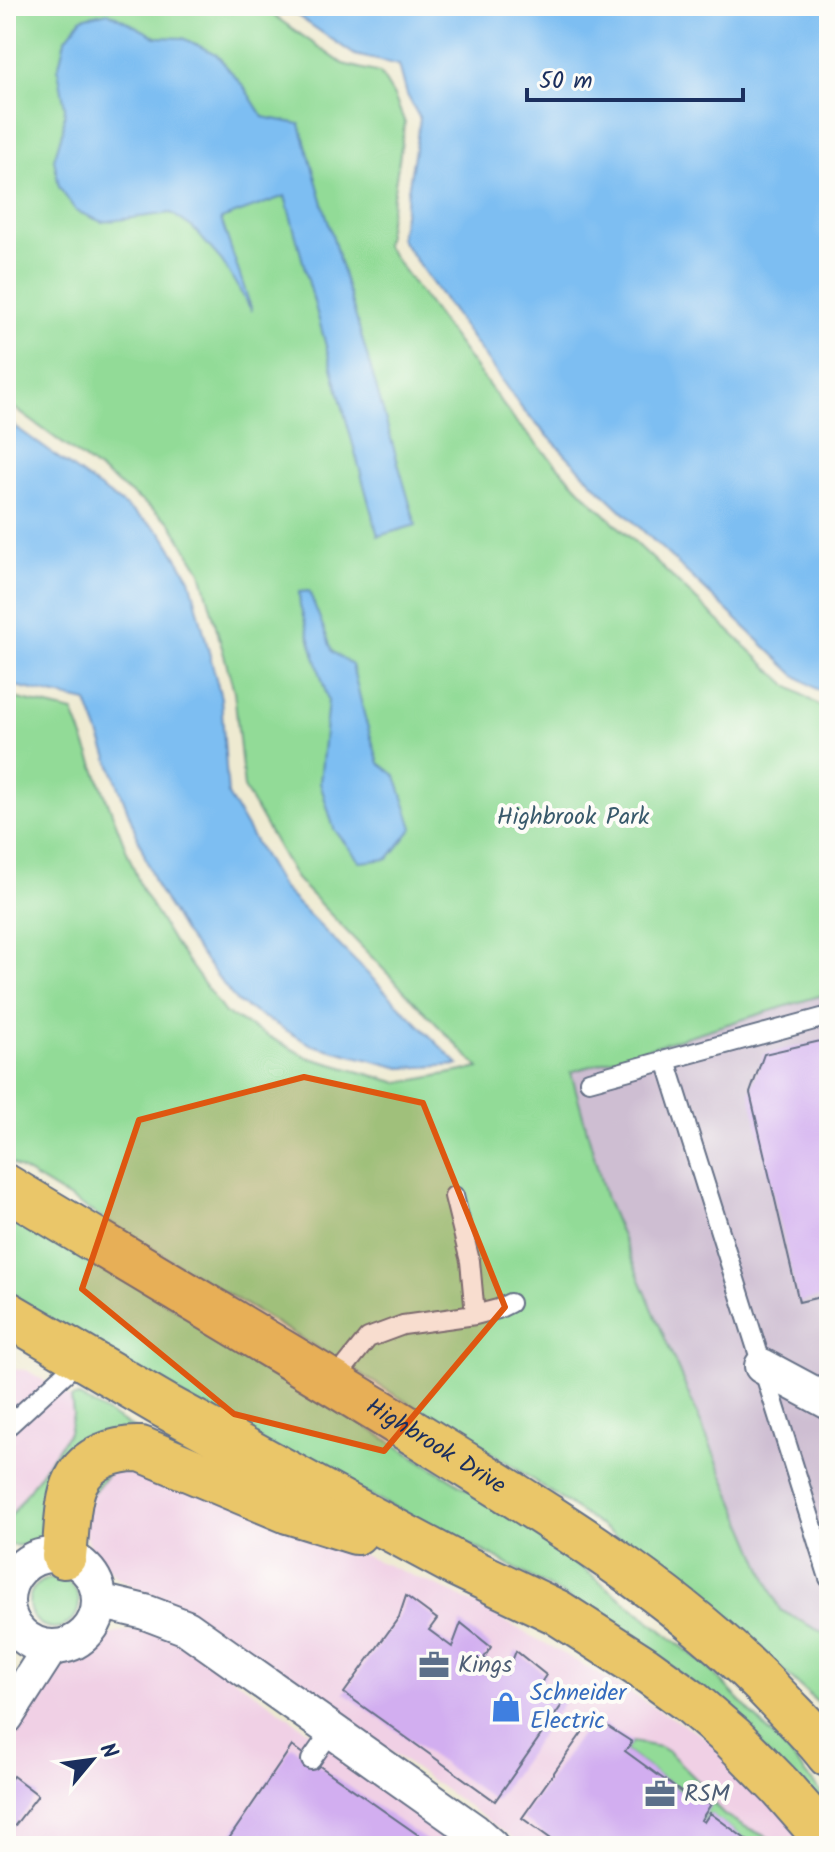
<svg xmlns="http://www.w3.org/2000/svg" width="835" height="1852" font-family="Kalam,sans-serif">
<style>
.built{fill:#f0d0e5}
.industrial{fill:#cebed2}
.green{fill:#92db97;stroke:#56857a;stroke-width:2}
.water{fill:#7dbef2;stroke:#4c76a8;stroke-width:2}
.building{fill:#d2aef0}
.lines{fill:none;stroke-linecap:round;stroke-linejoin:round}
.lane-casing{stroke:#657086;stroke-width:22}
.street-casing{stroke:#657086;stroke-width:38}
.primary-casing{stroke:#657086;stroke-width:48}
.lane{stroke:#fff;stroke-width:18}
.street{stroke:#fff;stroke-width:34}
.primary{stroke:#eac669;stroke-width:44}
.marked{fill:#de5710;fill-opacity:0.2;stroke:#de5710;stroke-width:6;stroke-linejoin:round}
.labels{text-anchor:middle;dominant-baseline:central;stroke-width:8;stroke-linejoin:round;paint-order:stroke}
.park-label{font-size:24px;fill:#395a6c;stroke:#fdfcf7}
.street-label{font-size:24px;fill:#1b2f5e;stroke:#fdfcf7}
.service-label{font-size:24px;fill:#4e5e75;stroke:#fdfcf7;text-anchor:start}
.shop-label{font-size:24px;fill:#366cbe;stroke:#fdfcf7;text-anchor:start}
</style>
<rect width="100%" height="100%" fill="#fdfcf7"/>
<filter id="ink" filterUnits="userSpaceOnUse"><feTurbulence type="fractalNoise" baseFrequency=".0125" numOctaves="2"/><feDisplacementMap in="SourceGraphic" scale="16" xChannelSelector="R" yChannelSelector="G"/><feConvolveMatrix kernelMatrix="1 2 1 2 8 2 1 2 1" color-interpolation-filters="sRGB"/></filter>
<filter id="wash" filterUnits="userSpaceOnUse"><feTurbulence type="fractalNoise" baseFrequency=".006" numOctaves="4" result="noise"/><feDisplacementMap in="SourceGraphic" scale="32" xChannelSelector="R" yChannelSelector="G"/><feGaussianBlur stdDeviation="1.8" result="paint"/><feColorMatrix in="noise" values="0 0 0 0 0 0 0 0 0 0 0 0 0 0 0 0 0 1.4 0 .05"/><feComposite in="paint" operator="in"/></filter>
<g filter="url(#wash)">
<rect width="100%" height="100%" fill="#eeead1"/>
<path class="built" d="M6,1369L27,1370L71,1398L73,1414L69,1432L6,1523Z
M112,1471H162L454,1593L585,1666L713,1742L812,1846H524L253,1654L117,1577L92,1552L82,1525L97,1484Z
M141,1628L178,1639L472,1846H6V1733L45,1679L108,1635Z"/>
<path class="industrial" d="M829,993V1636L780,1610L606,1199L571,1072Z"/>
<path class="green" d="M6,6H260L343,64L380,73L394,96L405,123L385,245L515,421L588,498L787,685L829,712V993L571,1072L606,1199L780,1610L829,1636V1718L819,1704L700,1594L511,1465L6,1160V696L73,712L142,890L172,940L225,1013L307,1057L399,1083L479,1068L296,879L244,788L234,691L201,572L170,522L6,402Z
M6,1204L538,1533L708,1667L789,1753L829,1802V1816L710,1698L626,1630L489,1554L269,1446L59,1325L6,1291Z
M78,1396L148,1437L136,1439L55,1540C40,1544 21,1548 6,1544V1523L69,1432L73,1414L71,1398Z
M29 1603a25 25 0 1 1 50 0a25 25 0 1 1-50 0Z
M632,1742L660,1747L670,1753L697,1780L715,1805L725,1815L746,1827L769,1838L755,1846L710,1814L704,1822L701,1820L711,1803L688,1797L625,1751Z"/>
<path class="water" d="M283,6H829V697L795,675L597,487L523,410L400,238L420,119L407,95L399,65L355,55Z
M108,12L156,37L183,38L216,54L244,87L263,117L300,124L416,525L378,536L285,196L221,219L252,311L222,261L193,228L171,213L102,222L76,211L59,187L54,159L63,130L65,107L58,70L65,40L82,18Z
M6,420L162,533L190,579L221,698L228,795L282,888L459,1065L401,1068L312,1045L237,1002L184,933L156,886L87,702L6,684Z
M309,591L333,652L352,665L365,718L379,763L396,776L413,828L388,859L360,862L334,829L320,783L328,700L300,606L299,592Z"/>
<g id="blocks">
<path class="building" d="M829,1039V1295L799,1302L750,1093L764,1054Z
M406,1596L437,1619L429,1630L452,1647L461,1623L491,1647L484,1658L507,1674L516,1651L546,1675L539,1686L564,1702L495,1801L344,1693L399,1617Z
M593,1717L632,1742L625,1751L688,1797L711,1804L701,1820L704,1822L710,1813L755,1846H561L522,1818Z
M292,1746L311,1760L434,1846H224Z
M13,1776L38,1795L6,1837V1785Z"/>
</g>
</g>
<g filter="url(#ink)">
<use href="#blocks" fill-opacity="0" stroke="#657086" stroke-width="2"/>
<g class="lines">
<g class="lane-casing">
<path id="lane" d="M666,1060L829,1578
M589,1081L829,1016
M475,1315L498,1309L510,1303
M333,1382L368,1338L403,1325L475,1315L470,1261L454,1196
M6,1428L82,1358
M311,1760L332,1730"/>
</g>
<g class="street-casing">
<path id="street" d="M762,1366L829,1402
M7 1601a46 46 0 1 1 92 0a46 46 0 1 1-92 0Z
M99,1601L145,1612L187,1628L474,1831L491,1846
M6,1717L51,1647"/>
</g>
<g class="primary-casing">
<g id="primary">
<path id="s1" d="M6,1187C153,1275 301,1362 447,1453C564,1526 685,1599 780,1701C797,1719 815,1736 829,1755"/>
<path d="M6,1313L165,1406L346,1505L458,1565L557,1612L644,1668L691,1702L733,1738L780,1786L829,1842"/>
<path d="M64,1556C67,1534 66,1501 76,1481C88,1457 116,1448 141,1449L288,1511L356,1532"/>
</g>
</g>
<use href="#lane" class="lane"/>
<use href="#street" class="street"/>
<use href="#primary" class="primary"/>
</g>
</g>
<path class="marked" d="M304,1077L423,1103L505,1307L384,1451L234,1414L82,1289L139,1120Z"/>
<defs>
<g id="office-bare" transform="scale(2.4)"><path d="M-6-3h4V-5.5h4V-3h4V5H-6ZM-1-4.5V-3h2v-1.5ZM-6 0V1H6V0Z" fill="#5c6f8a" stroke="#fdfcf7" stroke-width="2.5" paint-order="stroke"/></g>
<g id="shop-bare" transform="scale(2.4)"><path d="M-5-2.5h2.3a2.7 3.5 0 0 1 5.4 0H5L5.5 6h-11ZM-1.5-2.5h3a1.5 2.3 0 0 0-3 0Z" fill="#3f7fe0" stroke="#fdfcf7" stroke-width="2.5" paint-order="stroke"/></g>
</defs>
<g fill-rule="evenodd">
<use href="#office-bare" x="434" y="1665"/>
<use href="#shop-bare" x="506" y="1707"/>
<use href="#office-bare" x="660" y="1794"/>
</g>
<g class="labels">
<g class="park-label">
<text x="573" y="817">Highbrook Park</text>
</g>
<g class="street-label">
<text stroke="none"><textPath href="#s1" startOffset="502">Highbrook Drive</textPath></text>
</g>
<g class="service-label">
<text x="458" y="1665">Kings</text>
<text x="684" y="1794">RSM</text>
</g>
<g class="shop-label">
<text x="530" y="1693">Schneider<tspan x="530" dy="28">Electric</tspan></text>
</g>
</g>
<rect width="835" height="1852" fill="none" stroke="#fdfcf7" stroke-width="32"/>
<g transform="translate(92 1760) rotate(61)" stroke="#fdfcf7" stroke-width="6" paint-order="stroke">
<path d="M0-6L14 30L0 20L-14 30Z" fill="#1b2f5e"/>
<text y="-12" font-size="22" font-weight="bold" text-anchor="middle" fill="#1b2f5e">N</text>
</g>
<path d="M527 88v12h216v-12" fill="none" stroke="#1b2f5e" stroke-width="4"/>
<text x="539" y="88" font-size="24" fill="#1b2f5e" stroke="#fdfcf7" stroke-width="6" paint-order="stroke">50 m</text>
</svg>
